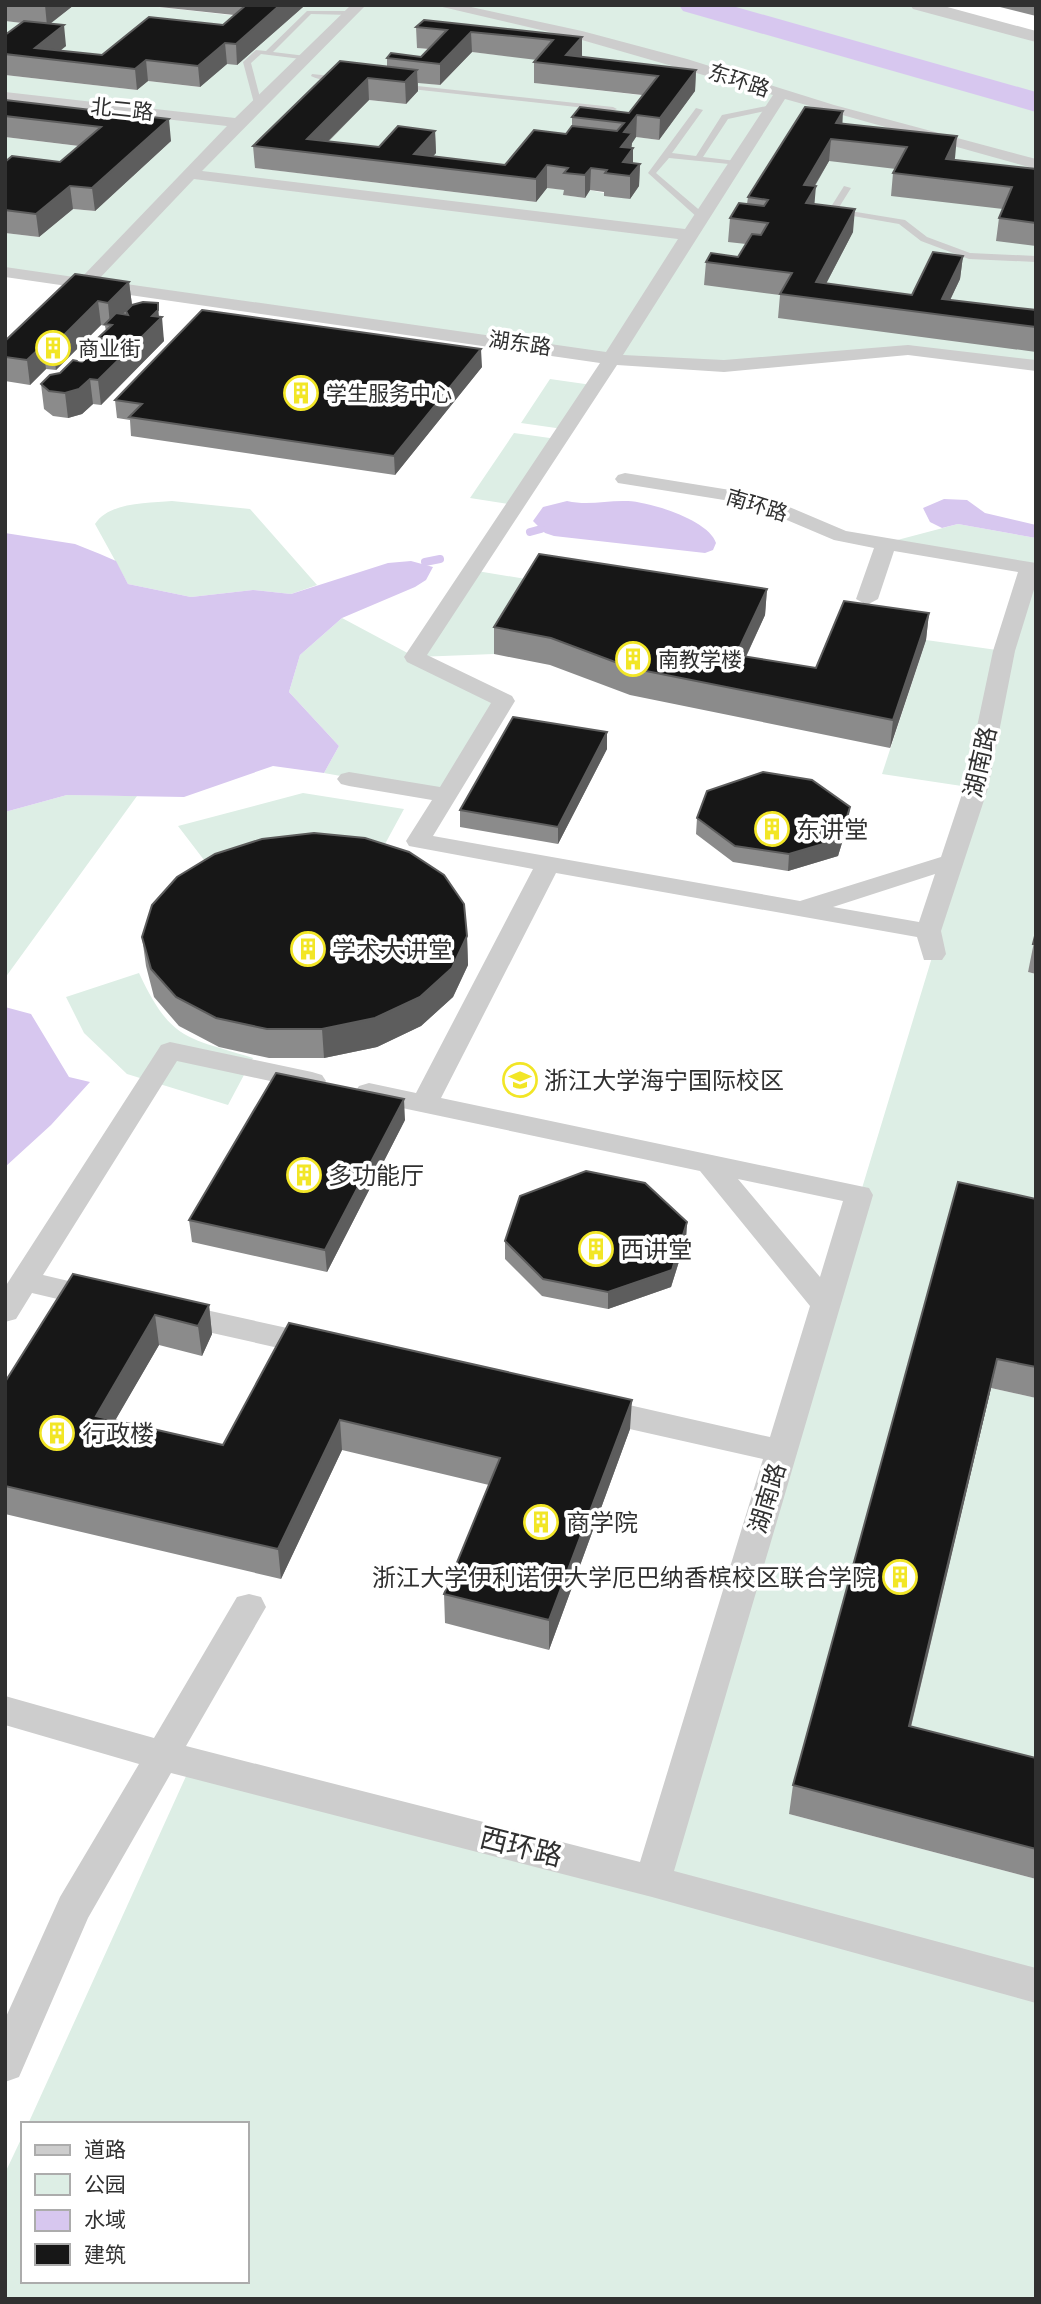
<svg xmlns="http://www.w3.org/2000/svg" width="1041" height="2304" font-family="Raleway,'Noto Sans SC',sans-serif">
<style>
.green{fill:#ddeee5;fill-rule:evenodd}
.water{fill:#d7c7ef}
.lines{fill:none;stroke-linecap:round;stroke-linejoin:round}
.stream{stroke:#d7c7ef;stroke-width:8}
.river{fill:#d7c7ef;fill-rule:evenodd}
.service{fill:#cdcdcd;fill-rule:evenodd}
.minor{fill:#cdcdcd;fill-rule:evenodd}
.tertiary{fill:#cdcdcd;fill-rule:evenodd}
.wall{fill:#8b8b8b;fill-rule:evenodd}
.shaded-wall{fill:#5d5d5d}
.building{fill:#171717;stroke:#5d5d5d;stroke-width:2}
.labels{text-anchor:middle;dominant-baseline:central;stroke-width:7;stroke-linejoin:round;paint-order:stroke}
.far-street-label{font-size:21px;fill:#303030;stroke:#fff}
.far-poi-label{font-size:21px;fill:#303030;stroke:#fff;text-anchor:start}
.street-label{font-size:24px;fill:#303030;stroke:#fff}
.poi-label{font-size:24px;fill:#303030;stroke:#fff;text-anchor:start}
.near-street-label{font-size:28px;fill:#303030;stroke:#fff}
</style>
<rect width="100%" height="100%" fill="#fff"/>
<path class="green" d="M74,5H141L256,18L104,76L37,69L65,46L5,58V21L47,26Z
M283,5H359L285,79L363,5H919L1036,37V366L908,350L724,366L642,363L5,272V233L39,237L73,209L95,211L170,142L5,122V75L137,90L148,81L199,87L227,64H237L302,8ZM424,41L581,58L566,77L695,91L659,140L629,136L623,145L573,139L580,129L628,135L657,97L535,83L553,61L472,52L440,85L388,79L392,74L422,78L447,51L418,48ZM341,83L417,92L406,104L369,100L308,161L379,170L399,148L435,153L415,177L505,187L534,153L566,156L572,148L631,155L621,169L632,171L623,184L638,187L630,199L590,190L585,198L564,195L568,190L547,188L536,202L256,168Z
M5,137L103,149L5,187Z
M550,379L592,385L563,429L521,423Z
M514,433L557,439L514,505L470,498Z
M172,501L250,509L317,585L291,594L253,590L191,597L128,584L95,524C109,502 148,503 172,501Z
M958,524L1036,538V940L1028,972L1036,974V1231L789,1814L1036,1879V1986L652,1881L933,954L975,788L882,774L926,640L1004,651L1030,569L886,543Z
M471,570L538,581L494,654L417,657L504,701L447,795L324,773L339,746L289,692L300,655L342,618L415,657Z
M303,793L404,809L385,844L341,841L217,877L178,826Z
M67,795L137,796L5,978V812Z
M139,973C171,1041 186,1037 253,1058L228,1105L127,1074L84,1033L66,997Z
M991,1388L1036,1398V1789L904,1755Z
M192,1763L1036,1987V2299H5V2173L23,2135V2281H247V2124H28Z"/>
<path class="water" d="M944,499L967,500L985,513L1036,525V538L958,524L942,528L930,522L923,508Z
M567,501C589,506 607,500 628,501C650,502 709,520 716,543L713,550L705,553L554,536L545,533L533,521L543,507Z
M5,533L75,544L100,554L116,561L128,584L191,597L253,590L291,594L388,563L411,561L433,567L426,580L415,587L342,618L300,655L289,692L339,746L324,773L273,766L184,797L67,795L5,812Z
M5,1007L31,1014L69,1077L90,1082L51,1125L5,1167Z"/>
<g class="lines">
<path class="stream" d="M530,532L541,529
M425,562L440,559"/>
<path class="river" d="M679,5H729L1036,92V112L683,11Z"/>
<path class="service" d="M307,11H351L355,13L351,15L311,14L273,52L306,56L310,58L309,60L261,54L251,63L262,105L255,107L243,62L256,50L266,51Z
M312,74L340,77L344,79C336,83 319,80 311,76Z
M399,84L613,107L617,109L613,111L402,88L398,86Z
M772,105H775V109L728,119L703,157L736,161H739V165L669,158L656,173L704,214V218H698L648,173L696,108L703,110L672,153L696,156L722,115Z
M844,186L851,188L838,209L905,220L927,237L970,253L1036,256V262L969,259L921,241L899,224L830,212L829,210Z"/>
<path class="minor" d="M351,5H366L202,171L685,229L773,95L575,38L434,5H462L582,31L687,59L834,105L1036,159V169L785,99L623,355L724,360L908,345L1036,360V371L908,355L724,372L617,365L427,655L512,696L515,701L433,836L800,901L941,857L964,788L993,651L1018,572L894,551L878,599L867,605L856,599L874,548L834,540L749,504L618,483L615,479L618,475L625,473L761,495L846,531L1036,563V583L1015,651L988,788L941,931L946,954L942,960H924L917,937L556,873L441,1098L869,1188L873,1195L674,1871L1036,1968V2003L652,1897L171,1773L88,1918L19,2077L5,2082V2019L60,1897L139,1764L5,1725V1696L154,1738L237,1597L249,1594L261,1597L266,1607L186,1746L640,1862L763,1459L594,1421L583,1417L578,1409L583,1401L594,1397L770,1437L810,1306L700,1171L369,1101L359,1098L355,1092L359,1086L369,1083L416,1093L533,869L409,846L406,841L432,800L349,786L341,784L337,779L341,774L349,772L440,787L491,703L407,662L404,657L600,363L5,277V267L81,278L227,126L5,101V92L235,118ZM194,179L678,239L606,352L98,280ZM935,874L919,922L833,907ZM738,1179L843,1201L820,1277Z
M170,1042L312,1072L322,1075L326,1081L322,1087L312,1090L177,1061L43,1275L111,1291L115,1298L111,1305L100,1309L32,1293L16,1319L5,1322V1287L161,1045Z
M174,1303L319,1335L330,1338L334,1346L330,1354L319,1357L163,1322L159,1314L163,1306Z"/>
<path class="tertiary" d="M910,5H940L1036,31V42L913,9Z"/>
</g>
<path class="wall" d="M5,5H74L50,24L66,46L60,51L102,55L223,25L234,15L141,5H302L303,7L237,65L227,64L200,87L148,81L137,90L5,75V35L22,23L5,21Z
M992,5H1036V16Z
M416,27L582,37V57L696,70L695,91L659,140L636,137L632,143L631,148H633V163L640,164L639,186L630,199L604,196V192L590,190L585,198L563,195L564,190L547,188L536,202L255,168L253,146L387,66V58L421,57L429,49L417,48ZM472,52L537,60L534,62V83L642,95L629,113L572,117V127L566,134L505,165L433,156L436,153L435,131L379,147L328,142L369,100L406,104L418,91V83L440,85Z
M5,100L171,141L95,211L73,209L39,237L5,233V162H60L79,146L5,137Z
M842,123L955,158L954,160L1036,169V246L996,241L999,218L1003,209L891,196L893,173L896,169L829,161L815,186L814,204L853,232L826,284L912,295L963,256L960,279L950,300L1036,310V352L778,318L780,295L704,285L706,262L738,257L746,244L728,242L730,218L747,204L748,197Z
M129,282L132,305L158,303L159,317L164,341L101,405L93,404L82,414L68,418L53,416L44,409L41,384L82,362L100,344L99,337L106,331L105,326L101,325L56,370L46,369L30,385L5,381V341Z
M482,367L395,475L131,436L130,420L117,418L115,400Z
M767,589L765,615L746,657L816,668L929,613L926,640L890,748L630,695L550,665L494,654V627Z
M607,732V749L558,844L460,827V810Z
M697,818L848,823L838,856L788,871L733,862L696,834Z
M1036,932V974L1028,972Z
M467,936L468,965L453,997L421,1026L377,1047L324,1058H269L219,1047L179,1026L154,997L146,966L142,937Z
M405,1120L327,1272L192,1242L189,1220Z
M1036,1199V1398L991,1388L911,1727L1036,1758V1879L789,1814L793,1785Z
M687,1222L686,1239L671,1287L608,1309L542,1296L505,1259V1241Z
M73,1274L209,1305L212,1334L202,1356L159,1345L115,1420L223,1445L289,1323L630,1429L549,1650L445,1623L444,1594L489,1485L342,1450L281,1579L5,1514V1382Z"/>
<path class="shaded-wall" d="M45,5H74L47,26Z
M280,5H302L303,7L237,65L236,44Z
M64,25L66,46L49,59L35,48Z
M471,32L472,52L440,85V64Z
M582,37V58L566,55Z
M225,43L227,64L200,87L198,66Z
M146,60L148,81L137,90L135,69Z
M417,70L418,91L406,104L405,82Z
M696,70L695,91L659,140L660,118Z
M368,78L369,100L316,153L307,139Z
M843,111L842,133L836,123Z
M637,115L636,137L632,143L631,151L633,148V171L623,175L621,147L624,132Z
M169,119L171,141L95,211L92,188Z
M435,131L436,153L424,166L414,154Z
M957,136L955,158L944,181L946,159Z
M831,139L829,161L802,207L804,185Z
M640,164L639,186L630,199V176Z
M547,165V188L536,202V179Z
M591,168L590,190L585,198V175Z
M70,186L73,209L39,237L36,214Z
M816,186L814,209L806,203Z
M855,209L853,232L818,299L816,282Z
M963,256L960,279L943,315L942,299Z
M129,282L132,305L112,325H110L108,303Z
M98,301L101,325L56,370L53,346Z
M158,310L159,320L162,317L164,341L101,405L98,380Z
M43,345L46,369L30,385L27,360Z
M481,349L482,367L395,475L394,456Z
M90,379L93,404L82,414L68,418L65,393Z
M767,589L765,615L734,682L736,655Z
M929,613L926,640L890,748L893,720Z
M607,732V749L558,844V827Z
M850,807L848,823L838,856L788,871L789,854Z
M467,936L468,965L453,997L421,1026L377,1047L324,1058L322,1029Z
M404,1099L405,1120L327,1272L325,1250Z
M687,1222L686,1239L671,1287L608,1309V1292Z
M209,1305L212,1334L202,1356L198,1326Z
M155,1315L159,1345L101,1445L96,1416Z
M997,1359L991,1388L904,1755L909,1726Z
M632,1400L630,1429L549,1650V1620Z
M340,1420L342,1450L281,1579L278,1549Z"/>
<path class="building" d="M246,5H280L236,44L225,43L198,66L146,60L135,69L5,54V35L24,21L64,25L35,48L102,55L149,17L223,25Z
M424,20L582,37L566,55L696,70L660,118L637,115L624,132L632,133L621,147L633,148L623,162L640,164L630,176L605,173L607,170L591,168L585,175L564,173L568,168L547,165L536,179L253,146L340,61L417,70L405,82L368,78L307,139L379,147L398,126L435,131L414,154L505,165L534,130L566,134L572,126L617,131L624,123L572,117L580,107L629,113L658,76L534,62L553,40L471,32L440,64L387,58L391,53L421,57L447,30L416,27Z
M5,100L169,119L92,188L70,186L36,214L5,210V162L12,156L60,162L101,127L5,116Z
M805,107L843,111L836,123L957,136L946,159L1036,169V223L999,218L1012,187L893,173L907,147L831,139L804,185L816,186L806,203L855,209L816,282L912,295L933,252L963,256L942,299L1036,310V327L780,294L792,273L706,262L711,253L738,257L752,234L761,235L768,223L730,218L739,203L764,206L768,200L748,197Z
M75,274L129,282L108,303L98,301L53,346L43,345L27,360L5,357V341Z
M143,302L158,303V310L152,316L162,317L98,380L90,379L79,389L65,393L49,391L41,384L50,375L60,373L73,360L82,362L106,339L99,337L112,325L105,324L116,313L128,315L126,311L132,305Z
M202,310L481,349L394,456L129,417L142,404L115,400Z
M539,554L767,589L736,655L816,668L844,601L929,613L893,720L631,668L551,638L494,627Z
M513,717L607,732L558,827L460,810Z
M763,772L812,780L850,807L840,839L789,854L735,846L697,818L707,791Z
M314,833L365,838L409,852L444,875L464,904L467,936L452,968L420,997L375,1018L322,1029H267L216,1018L176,997L151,969L142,937L152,905L177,877L215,854L262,839Z
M1036,932V944H1033Z
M276,1073L404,1099L325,1250L189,1220Z
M586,1171L645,1183L687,1222L672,1270L608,1292L543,1279L505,1241L520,1196Z
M958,1182L1036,1199V1367L997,1359L909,1726L1036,1758V1849L793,1785Z
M73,1274L209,1305L198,1326L155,1315L96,1416L223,1445L289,1323L632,1400L549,1620L444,1594L500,1458L340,1420L278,1549L5,1486V1382Z"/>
<defs>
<g id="building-ring" transform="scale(1.75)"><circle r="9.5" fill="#fff" stroke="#f2e626" stroke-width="1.5"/><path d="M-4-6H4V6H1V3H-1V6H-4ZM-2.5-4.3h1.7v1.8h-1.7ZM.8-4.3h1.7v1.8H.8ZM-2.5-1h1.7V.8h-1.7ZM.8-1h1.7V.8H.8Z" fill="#f2e626"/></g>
<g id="university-ring" transform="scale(1.75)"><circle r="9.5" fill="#fff" stroke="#f2e626" stroke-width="1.5"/><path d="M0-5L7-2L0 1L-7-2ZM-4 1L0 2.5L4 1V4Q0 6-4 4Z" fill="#f2e626"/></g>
</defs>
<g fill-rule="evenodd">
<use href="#building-ring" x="53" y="348"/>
<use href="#building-ring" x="301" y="393"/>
<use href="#building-ring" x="633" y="659"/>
<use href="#building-ring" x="772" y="829"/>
<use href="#building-ring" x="308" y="949"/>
<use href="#university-ring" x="520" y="1080"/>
<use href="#building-ring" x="304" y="1175"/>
<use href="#building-ring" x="596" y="1249"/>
<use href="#building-ring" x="57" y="1433"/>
<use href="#building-ring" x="541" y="1522"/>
<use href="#building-ring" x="900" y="1577"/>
</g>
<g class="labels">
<g class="far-street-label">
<text transform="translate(739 80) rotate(18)">东环路</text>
<text transform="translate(122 109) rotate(6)">北二路</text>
<text transform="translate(520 343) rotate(8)">湖东路</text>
<text transform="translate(757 505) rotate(17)">南环路</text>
</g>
<g class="far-poi-label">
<text x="78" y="348">商业街</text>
<text x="326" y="393">学生服务中心</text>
<text x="658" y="659">南教学楼</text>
</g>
<g class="street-label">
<text transform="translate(980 762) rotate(-77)">湖南路</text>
<text transform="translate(767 1498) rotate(-73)">湖南路</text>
</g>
<g class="poi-label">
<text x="796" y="829">东讲堂</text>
<text x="332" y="949">学术大讲堂</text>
<text x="544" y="1080">浙江大学海宁国际校区</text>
<text x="328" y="1175">多功能厅</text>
<text x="620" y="1249">西讲堂</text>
<text x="82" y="1433">行政楼</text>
<text x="566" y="1522">商学院</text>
<text x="876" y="1577" text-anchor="end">浙江大学伊利诺伊大学厄巴纳香槟校区联合学院</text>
</g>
<g class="near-street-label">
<text transform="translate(521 1847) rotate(14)">西环路</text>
</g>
</g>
<rect width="1041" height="2304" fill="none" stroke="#303030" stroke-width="14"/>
<rect x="21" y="2122" width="228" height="161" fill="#ffffff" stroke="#acacac" stroke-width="2"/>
<rect x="35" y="2145" width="35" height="10" fill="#cdcdcd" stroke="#acacac" stroke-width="2"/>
<text x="84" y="2157" font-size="21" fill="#303030">道路</text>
<rect x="35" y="2174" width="35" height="21" fill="#ddeee5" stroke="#acacac" stroke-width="2"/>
<text x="84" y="2192" font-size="21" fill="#303030">公园</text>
<rect x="35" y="2210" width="35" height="21" fill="#d7c7ef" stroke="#acacac" stroke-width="2"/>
<text x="84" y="2227" font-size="21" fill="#303030">水域</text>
<rect x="35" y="2244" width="35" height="21" fill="#171717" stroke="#acacac" stroke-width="2"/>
<text x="84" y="2262" font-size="21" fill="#303030">建筑</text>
</svg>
